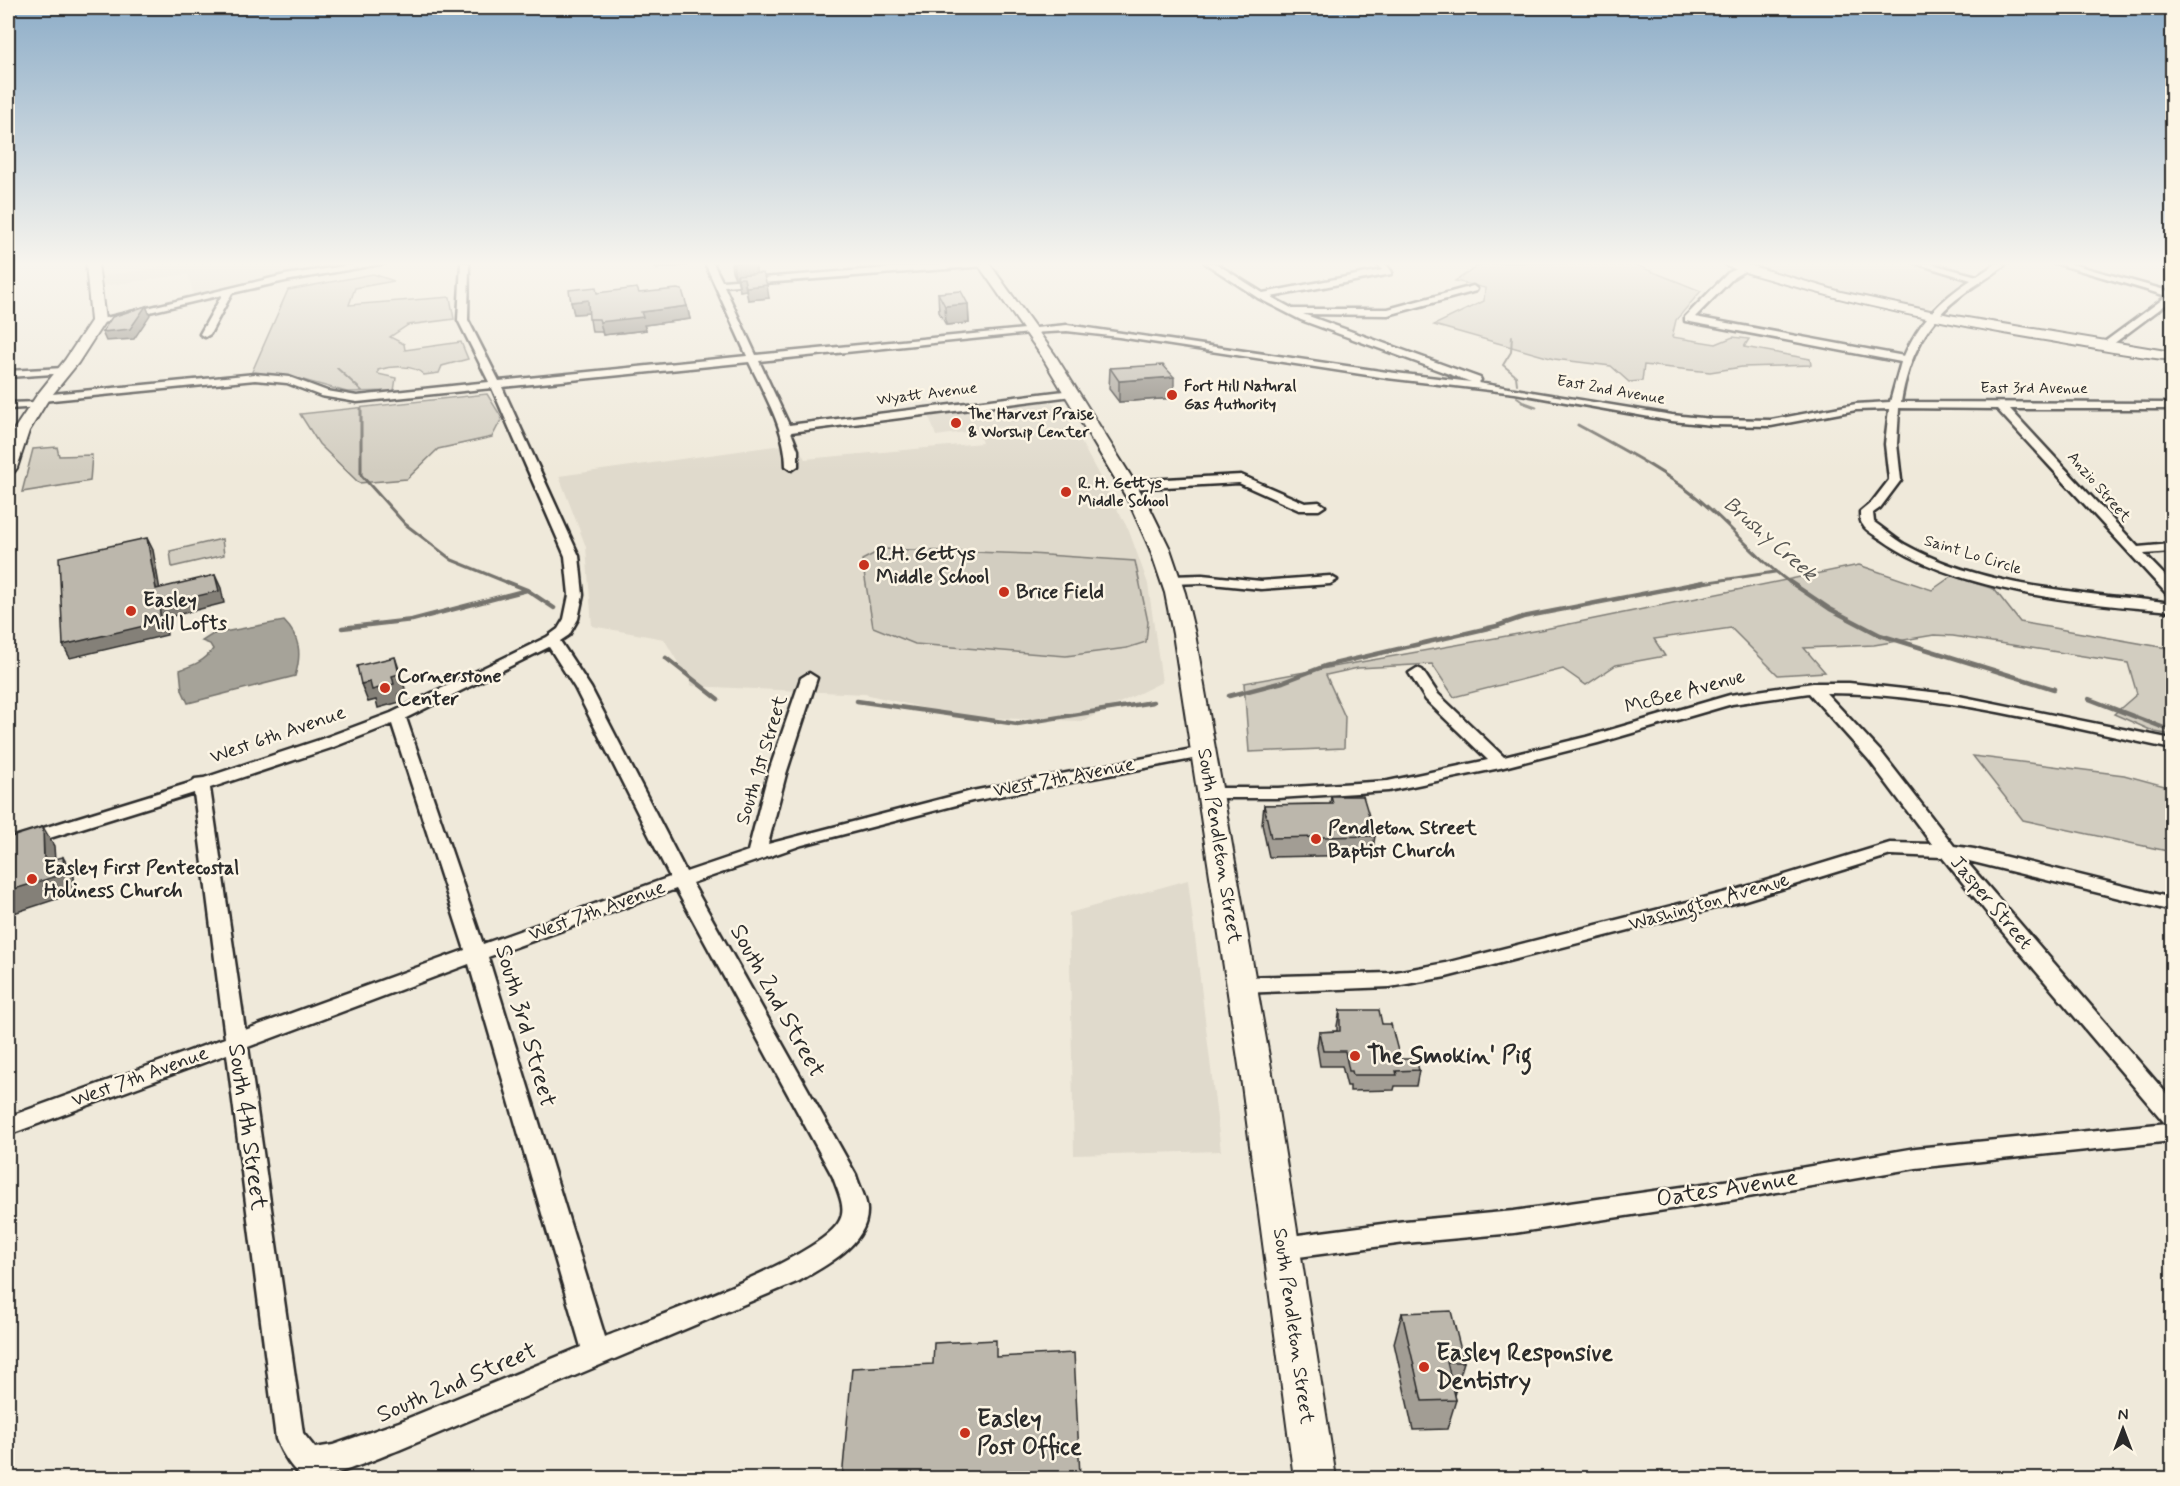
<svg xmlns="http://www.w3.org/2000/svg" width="2180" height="1486" font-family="Mynerve,sans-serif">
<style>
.built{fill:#e0dacc}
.green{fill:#d2cdc0;stroke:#7e7c76;stroke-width:1.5}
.water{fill:#a6a399;stroke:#75736d;stroke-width:1.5}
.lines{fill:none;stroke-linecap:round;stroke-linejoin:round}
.stream-far2{stroke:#75736d;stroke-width:2}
.stream-far1{stroke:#75736d;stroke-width:3}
.stream{stroke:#75736d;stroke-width:4.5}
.street-casing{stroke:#2b2b2b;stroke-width:5}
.secondary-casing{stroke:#2b2b2b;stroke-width:4}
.street{fill:#fcf5e5;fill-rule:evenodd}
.secondary{fill:#fcf5e5;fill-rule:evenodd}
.wall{fill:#a29d94;stroke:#2b2b2b;stroke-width:1.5}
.shaded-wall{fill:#848078;stroke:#2b2b2b;stroke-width:1.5}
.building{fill:#bcb7ac;stroke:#2b2b2b;stroke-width:1.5}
.poi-dot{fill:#c8321e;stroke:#fcf5e5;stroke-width:2}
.labels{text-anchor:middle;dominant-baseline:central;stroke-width:5;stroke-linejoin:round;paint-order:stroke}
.far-poi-label{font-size:16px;font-weight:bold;fill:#2b2b2b;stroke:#fcf5e5;text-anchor:start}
.far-street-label{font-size:16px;fill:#2b2b2b;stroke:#fcf5e5}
.poi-label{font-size:20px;font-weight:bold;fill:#2b2b2b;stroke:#fcf5e5;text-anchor:start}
.street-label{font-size:20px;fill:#2b2b2b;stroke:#fcf5e5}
.water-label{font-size:21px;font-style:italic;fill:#565552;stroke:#fcf5e5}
.near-street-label{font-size:24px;fill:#2b2b2b;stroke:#fcf5e5}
.near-poi-label{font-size:24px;font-weight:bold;fill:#2b2b2b;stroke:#fcf5e5;text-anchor:start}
</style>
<rect width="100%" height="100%" fill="#efe9da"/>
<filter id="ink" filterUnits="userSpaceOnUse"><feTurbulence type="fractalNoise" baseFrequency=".0167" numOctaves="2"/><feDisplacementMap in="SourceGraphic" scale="12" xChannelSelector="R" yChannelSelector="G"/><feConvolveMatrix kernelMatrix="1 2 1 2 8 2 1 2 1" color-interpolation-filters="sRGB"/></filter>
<g filter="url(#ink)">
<path class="built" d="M157,263H370L194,297L188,274L103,286L102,276L157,268Z
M1738,263H1914L1970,279L1925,310L1831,292Z
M1048,400L1068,418L1129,531L1148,584L1162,682L1083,721L961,717L865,694L692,686L664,639L592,626L586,547L559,476L796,443L805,459L982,443L978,432L1023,424L936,436L929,416Z
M1188,880L1221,1151L1074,1155L1069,913Z"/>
<path class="green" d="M1483,263H1631L1701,291L1676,320L1672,337L1716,344L1733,337L1749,339L1744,347L1810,359L1811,365L1742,367L1710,372L1644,365L1642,381L1629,382L1611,366L1554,359L1434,325L1484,301L1485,288L1455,281Z
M373,274L394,281L355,288L349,305L450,297L454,319L408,325L390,337L404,344L405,350L461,342L468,359L442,366L439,373L424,375C414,364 391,366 378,370V374L396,378L394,391L347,392L285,375L251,374L288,290Z
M487,394L502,418L492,437L438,449L407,479L359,483L319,444L300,414Z
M57,447L59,456L92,455L90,481L22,492L33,449Z
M222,539L224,555L172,567L170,551Z
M883,549L1031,554L1135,561L1148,622L1146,642L1127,648L1066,656L915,644L873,627L862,560Z
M1859,565L1932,590L1952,576L1994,589L2020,622L2172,649V735L2155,732L2114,714L2137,694L2128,663L1953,636L1934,635L1874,645L1804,648L1825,672L1778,675L1731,628L1654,639L1665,656L1616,665L1586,685L1563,669L1454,697L1432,664L1358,668L1326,675L1345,717L1344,748L1249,752L1244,683L1540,630Z
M1973,756L2124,775L2172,788V852L2023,820Z"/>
<path class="water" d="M284,621C300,637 302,654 295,676L188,703L182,690L180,670C194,665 205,661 213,649L210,644L202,641L213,634Z"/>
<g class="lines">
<path class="stream-far2" d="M1512,336L1511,352L1503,365L1516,376L1517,384
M337,368L362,391
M1517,397L1527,404"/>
<path class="stream-far1" d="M1522,402L1536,407
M361,409V475L405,524L452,560L511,584
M1578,425C1618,447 1661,469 1696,497C1730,524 1756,559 1792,584
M1696,584L1775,572"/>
<path class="stream" d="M507,582L527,590L554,608
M1790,582L1830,609L1880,635L2054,689
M342,628L412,620L527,590
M666,658L718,699
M1229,696L1283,682L1325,666L1497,626L1523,617L1704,582
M2089,699L2172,731
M857,701L1017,724L1153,702"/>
<g class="street-casing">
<path id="street" d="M365,263H386L285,281L232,293L210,334L205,337L200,334L222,295L98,324L93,321L285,275Z
M461,263H469L468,320L499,381L747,356L705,263H713L722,281L953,263H989L985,266L724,286L756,355L1067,325L1387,372L1471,382L1301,320L1258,298L1205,263H1215L1263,293L1382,270L1377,263H1385L1392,272L1391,274L1271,297L1293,309H1388L1473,286L1477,289L1476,291L1388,315L1303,314L1480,378L1481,380L1478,383L1672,415L1712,419L1771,420L1856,404L1890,402L1901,362L1685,321V317L1728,273L1745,265L1749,268L1734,277L1695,317L1904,356C1919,322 1940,300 1971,280L1915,263H1928L1977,276L1997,263H2007C1993,276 1977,283 1962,295C1926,321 1908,359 1901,402L2172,403V409H2010L2138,547L2172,544V552L2144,554L2172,583V595L2167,594L1997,409L1899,408L1897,444L1901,480L1880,508L1873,513L1874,522C1884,529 1894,538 1904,544C1984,589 2083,592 2172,603V611C2084,604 1954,592 1881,539C1875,535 1866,531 1863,525C1860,522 1860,516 1860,512L1872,502L1889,480L1885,444L1889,409L1856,410L1771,426L1712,425L1672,421L1515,393L1387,378L1119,337L1067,331L1030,333L759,361L789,425L1072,390L1077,393L1072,396L791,432L798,450V466L792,470L786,466C786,430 764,394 749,362L502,387L579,556L583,595L578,619L569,635L560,641L591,688L686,872L748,851L768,774L801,678L809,673L817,678L786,774L768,844L972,791L1203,747L1211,752L1203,757L972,801L802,845L692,883L856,1175C859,1186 867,1199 867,1210C868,1245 824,1266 799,1281L399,1450C380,1457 326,1481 308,1478C294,1476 281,1451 276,1439L227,1054L8,1135V1117L225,1038L194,793L8,851V839L193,782L195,779L204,778L319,740L391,713L547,637L558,629L564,619L569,595L565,556L492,388L357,402L321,396L287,383L255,380L42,401L37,398L42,395L255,374L289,377L327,391L357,396L489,382L458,320ZM549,647L575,688L670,877L483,944L406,718ZM392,724L465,950L245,1030L210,788L331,748ZM676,889L833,1177C837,1190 847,1207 840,1220C822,1258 650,1319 605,1337L488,957ZM469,964L581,1347L399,1422L333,1445L315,1448L303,1433L248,1047Z
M2055,263H2068L2172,292V300L2109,347H2103V343L2167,296Z
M64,368L69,371L68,373L8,377V371Z
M38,402L42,403V407L8,409V403Z
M1241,475L1305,503L1319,502L1325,506L1319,510H1299L1239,483L1128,489L1122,485L1128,481Z
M1202,575L1261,581L1330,576L1337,580L1330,584L1261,589L1202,583L1171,584L1164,580L1171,576Z
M1417,668L1422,670L1438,694L1504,757L1586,737L1730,695L1813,683H1849L1949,694L2172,739V749C2061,726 1939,693 1826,693L1881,752L1954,846L1974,849L2172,898V911L1965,860L2172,1100V1141L1916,1168L1731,1200L1514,1233L1405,1243L1283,1259L1274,1256L1270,1248L1274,1240L1283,1237L1405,1221L1514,1211L1731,1180L1916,1148L2168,1123L2164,1122L1996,924L1942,857L1891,855L1742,901L1446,977L1390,987L1241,993L1234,990L1231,985L1234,980L1241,977L1390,973L1446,963L1739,889L1890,843L1932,844L1869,760L1809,693L1732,704L1598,743L1500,768L1388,791L1278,798H1210L1204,797L1201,793L1204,789L1210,788H1278L1388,781L1488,760L1426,700L1409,673Z"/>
</g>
<g class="secondary-casing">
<path id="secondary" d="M86,263H98L105,321L78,363L48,400L29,431L17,468L14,472L8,473V446L13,431L37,395L65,360L91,321Z
M977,263H989L1055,355L1147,502L1170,549L1185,593L1195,634L1274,1085L1336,1478H1294L1242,1085L1173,634L1165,593L1150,549L1129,502L1041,355Z
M1724,263H1742L1841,292L1949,315L2172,352V360C2132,356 2091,348 2051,341C1940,323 1832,300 1726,266Z"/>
</g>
<use href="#street" class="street"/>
<use href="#secondary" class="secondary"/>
</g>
<path class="wall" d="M731,263H755L756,274L769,298L748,300L746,290L740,291L737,278H735L732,271Z
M639,293L687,306L690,319L644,325L646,330L603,335L602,332H592L589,313L574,314L571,302Z
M938,293L968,304L969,323L946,325L939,312Z
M1110,368L1174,398L1119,402L1109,389Z
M1331,796L1375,836L1372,855L1269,857L1262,824L1264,805L1330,804Z
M1340,1010L1382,1024L1400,1059L1419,1070L1416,1086H1395L1394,1090L1350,1091V1086H1347L1342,1066H1320L1317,1047L1319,1032L1337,1031V1026Z
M1402,1313L1464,1362L1455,1392H1454L1456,1400L1447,1429L1413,1430L1394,1343Z"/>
<path class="shaded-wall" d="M655,263H688V265L656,269Z
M733,263H755L757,276L737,275V278H735Z
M738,278H744L746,290L740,291Z
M767,285L769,298L748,300L746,287Z
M588,300L590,313L574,314L571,302Z
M968,304L969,323L946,325L945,306Z
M146,306L150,315L134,339L106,341L102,332Z
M687,306L690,319L644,325L646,330L603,335L600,322L641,312Z
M1174,377V398L1119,402V381Z
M147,538L153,550L162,602L156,589Z
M215,575L221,588L224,603L165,618L167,635L70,658L63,645L159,605Z
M395,657L401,675L406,692L398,694L400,702L378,708L376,700L368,702L361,684L392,676Z
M43,827L54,846L56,876L63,857L74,876L75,893L8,915V891L44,862Z"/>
<path class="building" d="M763,273L767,285L746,287L744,278H738L737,275Z
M596,287L597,293L637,288L639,293L677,289L682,290L687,306L641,312L643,317L600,322L599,319H589L588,300L571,302L569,290Z
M961,291L968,304L945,306L938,293Z
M146,306L130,329L102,332L112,317Z
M1163,365L1174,377L1119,381L1110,368Z
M147,538L156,589L215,575L219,591L159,605L161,622L63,645L59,557Z
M395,657L399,674L392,676L394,684L372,690L370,682L361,684L357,666Z
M1331,796H1363L1375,836L1271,838L1264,805L1333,804Z
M43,827L44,862L63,857L64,874L8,891V838Z
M1340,1010H1379L1382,1024H1391L1400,1059H1416L1419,1070L1396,1071L1397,1075H1353L1352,1071H1349L1345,1051H1323L1319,1032L1340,1031Z
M1451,1311L1464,1362H1447L1456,1400L1422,1401L1402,1313Z
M996,1340V1357L1074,1353L1080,1476L1093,1475V1479H842L852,1368L933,1364L934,1343Z"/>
</g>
<linearGradient id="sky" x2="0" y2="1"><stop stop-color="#8dadc8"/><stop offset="0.56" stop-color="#f8f5ee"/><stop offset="1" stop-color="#f8f5ee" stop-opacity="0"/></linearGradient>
<rect width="2180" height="471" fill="url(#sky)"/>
<g class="poi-dot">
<circle cx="1172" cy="395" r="6"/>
<circle cx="956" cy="423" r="6"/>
<circle cx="1066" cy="492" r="6"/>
<circle cx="864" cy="565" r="6"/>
<circle cx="1004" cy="592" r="6"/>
<circle cx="131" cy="611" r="6"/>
<circle cx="385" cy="688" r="6"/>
<circle cx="1316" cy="839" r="6"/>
<circle cx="32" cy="879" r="6"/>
<circle cx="1355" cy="1056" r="6"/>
<circle cx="1424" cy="1367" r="6"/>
<circle cx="965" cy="1433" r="6"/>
</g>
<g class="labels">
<g class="far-poi-label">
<text x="1184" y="386">Fort Hill Natural<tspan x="1184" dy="18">Gas Authority</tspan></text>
<text x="968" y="414">The Harvest Praise<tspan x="968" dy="18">&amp; Worship Center</tspan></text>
<text x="1078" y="483">R. H. Gettys<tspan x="1078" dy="18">Middle School</tspan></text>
</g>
<g class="far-street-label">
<text x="2034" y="388">East 3rd Avenue</text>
<text transform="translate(1611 390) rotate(10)">East 2nd Avenue</text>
<text transform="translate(927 394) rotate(-7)">Wyatt Avenue</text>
<text transform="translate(2099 487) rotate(49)">Anzio Street</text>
<text transform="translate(1973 555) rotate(17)">Saint Lo Circle</text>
</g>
<g class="poi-label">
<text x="876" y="554">R.H. Gettys<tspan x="876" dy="23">Middle School</tspan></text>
<text x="1016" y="592">Brice Field</text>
<text x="143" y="600">Easley<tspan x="143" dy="23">Mill Lofts</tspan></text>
<text x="397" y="676">Cornerstone<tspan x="397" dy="23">Center</tspan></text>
<text x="1328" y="828">Pendleton Street<tspan x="1328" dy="23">Baptist Church</tspan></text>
<text x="44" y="868">Easley First Pentecostal<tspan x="44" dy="23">Holiness Church</tspan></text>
</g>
<g class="street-label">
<text transform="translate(1685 692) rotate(-15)">McBee Avenue</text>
<text transform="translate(278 735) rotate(-19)">West 6th Avenue</text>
<text transform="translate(762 760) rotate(-73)">South 1st Street</text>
<text transform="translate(1064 778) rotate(-11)">West 7th Avenue</text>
<text transform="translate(1219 846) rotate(81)">South Pendleton Street</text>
<text transform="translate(1709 902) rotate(-16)">Washington Avenue</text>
<text transform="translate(1991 903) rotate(50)">Jasper Street</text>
<text transform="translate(597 911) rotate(-20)">West 7th Avenue</text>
<text transform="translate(140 1077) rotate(-20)">West 7th Avenue</text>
<text transform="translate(1293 1326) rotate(82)">South Pendleton Street</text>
</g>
<g class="water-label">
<text transform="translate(1770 539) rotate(41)">Brushy Creek</text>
</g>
<g class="near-street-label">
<text transform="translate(777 1001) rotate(61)">South 2nd Street</text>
<text transform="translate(525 1026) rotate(74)">South 3rd Street</text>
<text transform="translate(247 1127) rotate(82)">South 4th Street</text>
<text transform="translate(1727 1189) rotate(-9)">Oates Avenue</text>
<text transform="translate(457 1383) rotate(-23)">South 2nd Street</text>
</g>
<g class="near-poi-label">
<text x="1367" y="1056">The Smokin' Pig</text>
<text x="1436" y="1353">Easley Responsive<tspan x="1436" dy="28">Dentistry</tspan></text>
<text x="977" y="1419">Easley<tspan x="977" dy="28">Post Office</tspan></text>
</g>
</g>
<rect width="2180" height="1486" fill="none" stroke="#fcf5e5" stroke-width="30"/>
<rect x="15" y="15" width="2150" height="1456" fill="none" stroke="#2b2b2b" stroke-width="2" filter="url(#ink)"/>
<g transform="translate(2123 1429)" stroke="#fcf5e5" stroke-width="4.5" paint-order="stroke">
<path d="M0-4.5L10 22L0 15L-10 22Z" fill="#2b2b2b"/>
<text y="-9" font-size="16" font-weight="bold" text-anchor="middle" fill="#2b2b2b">N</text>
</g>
</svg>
